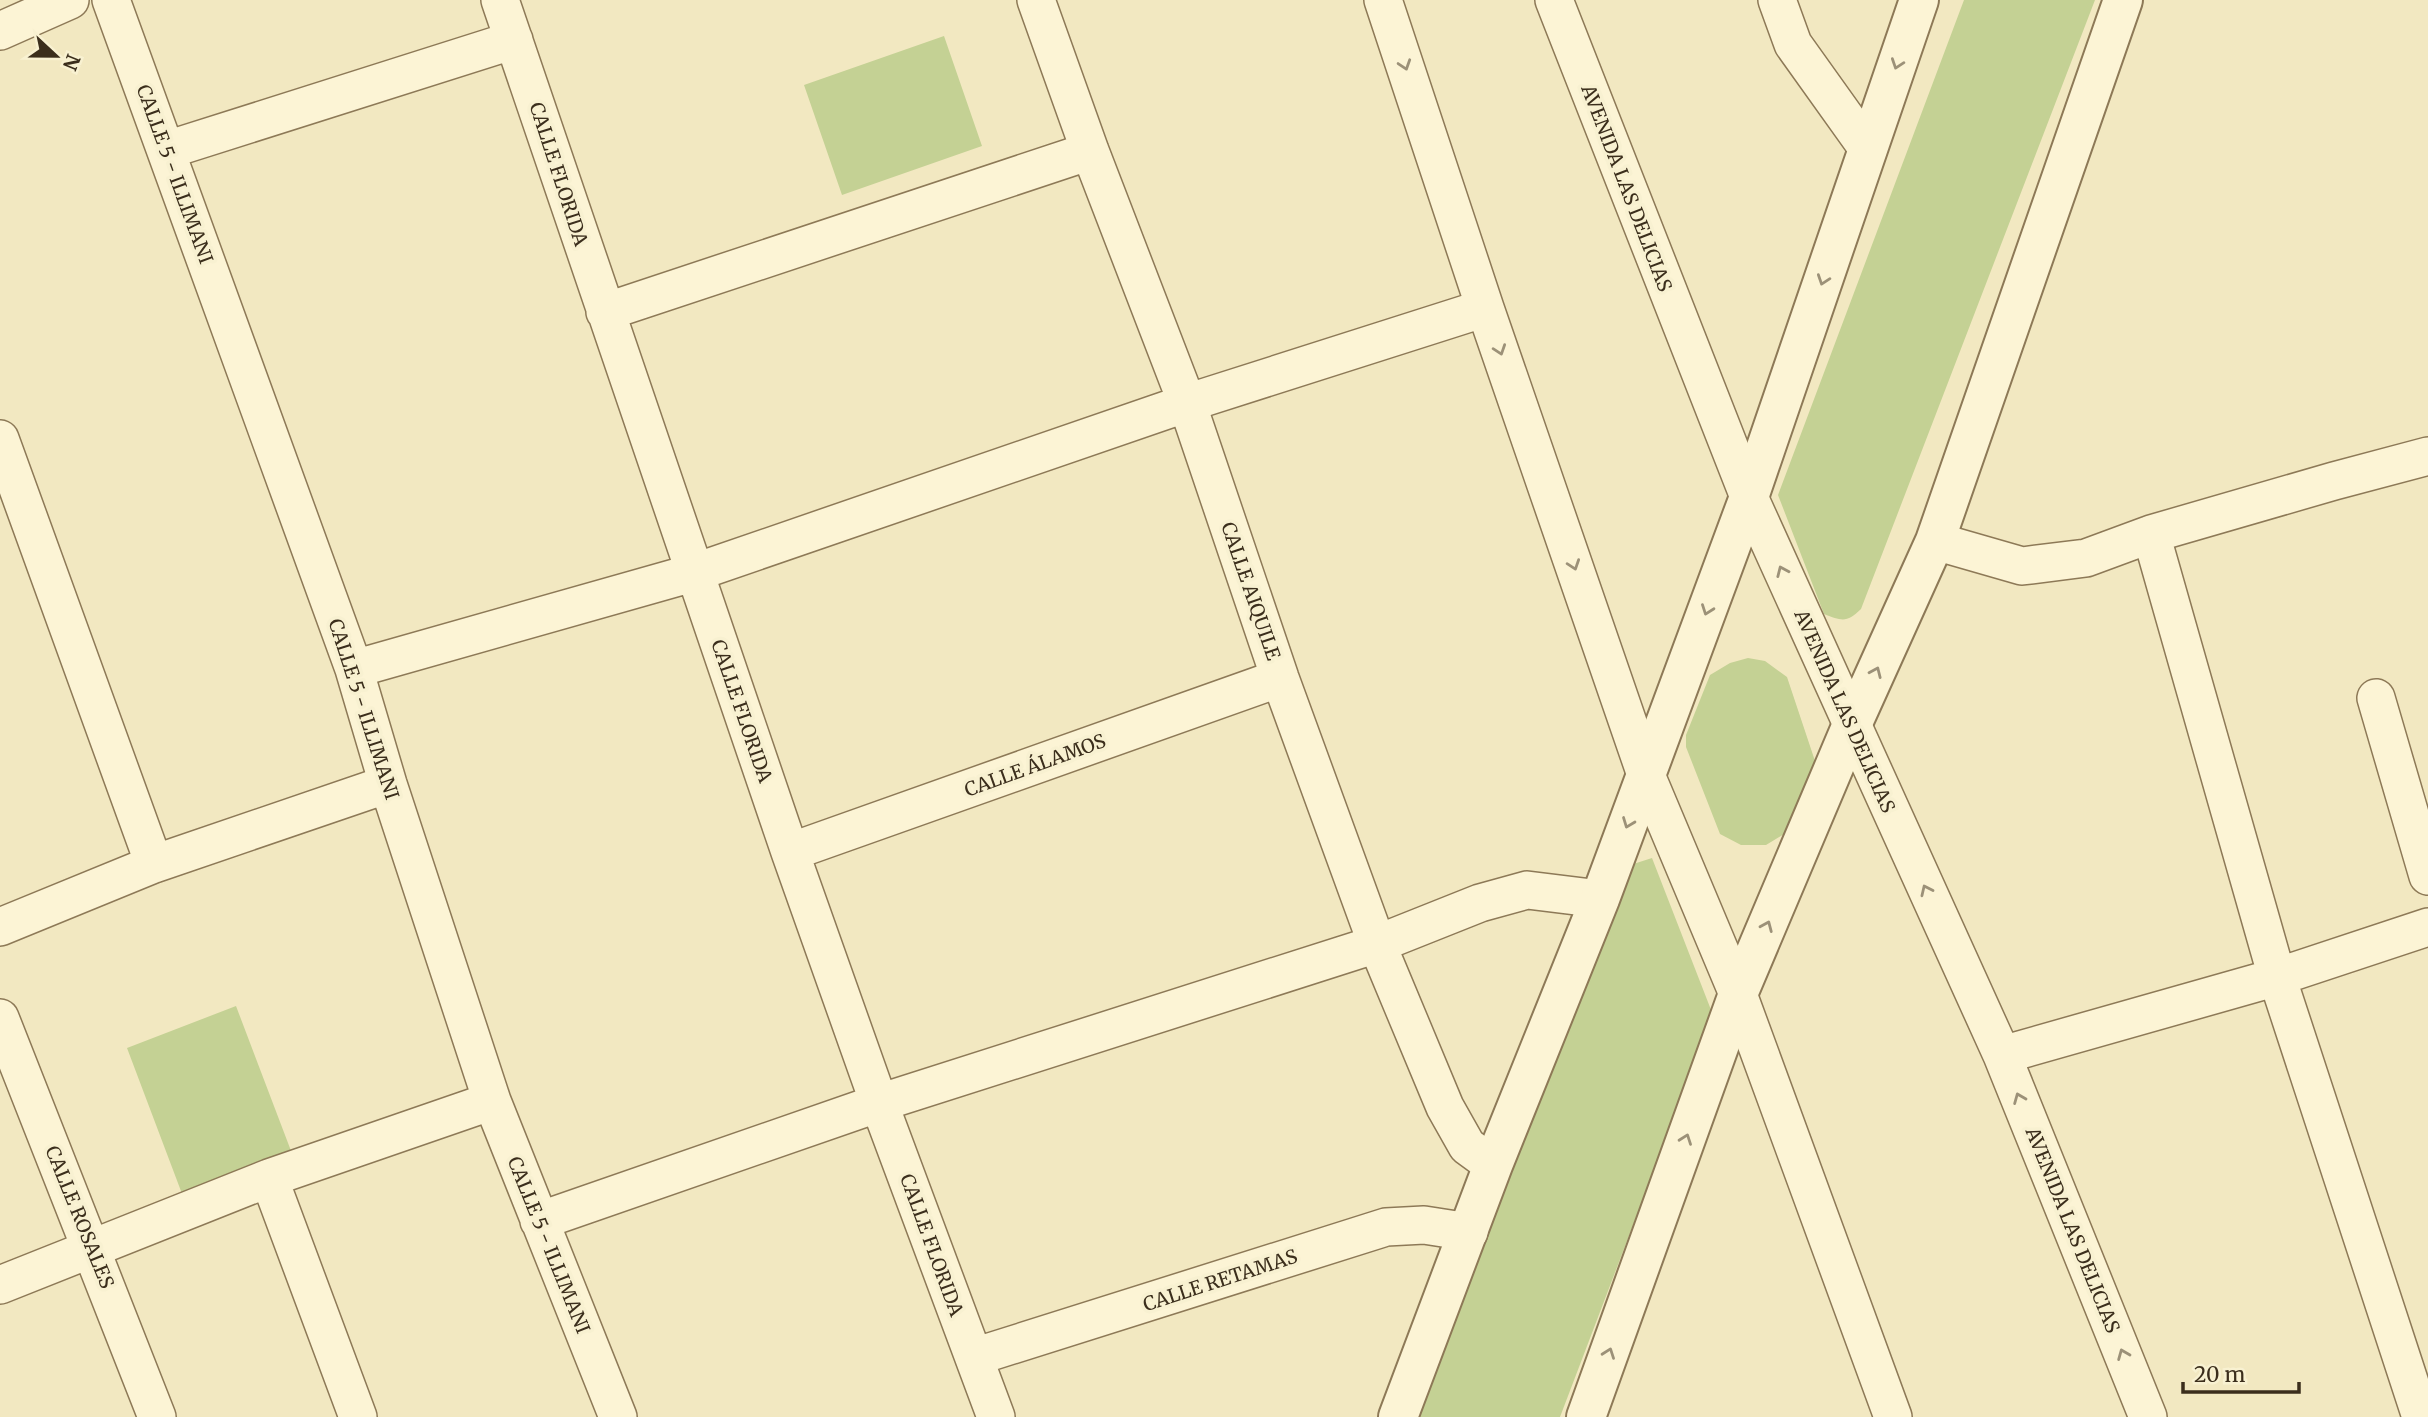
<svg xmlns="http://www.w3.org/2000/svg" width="2428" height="1417" font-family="Merriweather,serif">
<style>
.green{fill:#c4d194}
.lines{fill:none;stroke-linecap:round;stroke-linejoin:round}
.minor-casing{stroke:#8d7957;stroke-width:40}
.tertiary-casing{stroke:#8d7957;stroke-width:42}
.minor{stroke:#fcf4d5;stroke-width:37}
.tertiary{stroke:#fcf4d5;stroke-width:38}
.oneway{stroke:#9c9178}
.labels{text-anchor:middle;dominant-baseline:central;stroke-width:7;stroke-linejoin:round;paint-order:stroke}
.street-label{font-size:19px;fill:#3b2e1c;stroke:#f8f1d1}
</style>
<rect width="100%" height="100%" fill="#f2e8c1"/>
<path class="green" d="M1964,0H2095L1861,609C1847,623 1842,621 1824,614L1778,495Z
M944,36L982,146L842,195L804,85Z
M1748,658L1765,661L1787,677L1816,764L1791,830L1766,845H1741L1720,834L1686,747V735L1710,675L1730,663Z
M1652,858L1713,1015L1560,1417H1419L1624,867Z
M236,1006L296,1164L187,1207L127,1048Z"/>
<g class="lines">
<g class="minor-casing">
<path id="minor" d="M111,0L354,669L388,784L492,1101L618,1417
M500,0L790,852L879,1103L996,1417
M1036,0L1090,151L1187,403L1280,678L1377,944L1445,1107L1467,1146L1493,1165
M1383,0L1485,308L1646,775L1738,994L1893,1417
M1554,0L1749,497L2002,1055L2148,1417
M1777,0L1793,44L1868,149
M0,31L70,0
M167,150L514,40
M605,312L1090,151
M0,439L154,864
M2151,534L2277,977L2421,1417
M1935,541L2022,566L2086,558L2151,534L2334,481L2428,456
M354,669L696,572L1187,403L1485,308
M2376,698L2428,876
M790,852L1280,678
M0,927L154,864L388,784
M0,1018L157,1417
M2002,1055L2277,977L2428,927
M269,1178L358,1417
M539,1221L879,1103L1377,944L1480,903L1527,890L1600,899
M0,1285L269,1178L492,1101
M974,1357L1386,1227L1424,1225L1469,1232"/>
</g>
<g class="tertiary-casing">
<path id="tertiary" d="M1398,1417L1493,1165L1600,899L1749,497L1919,0
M1586,1417L1738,994L1851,727L1935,541L2123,0"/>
</g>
<use href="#minor" class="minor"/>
<use href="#tertiary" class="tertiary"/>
</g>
<defs><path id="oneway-chevron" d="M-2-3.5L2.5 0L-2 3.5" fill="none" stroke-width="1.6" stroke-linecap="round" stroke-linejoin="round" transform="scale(1.75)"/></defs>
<g class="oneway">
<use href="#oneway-chevron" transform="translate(1897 64) rotate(109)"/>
<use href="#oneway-chevron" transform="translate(1405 65) rotate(72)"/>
<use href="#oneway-chevron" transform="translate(1823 280) rotate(109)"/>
<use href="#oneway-chevron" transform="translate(1500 350) rotate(71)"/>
<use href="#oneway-chevron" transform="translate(1574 565) rotate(71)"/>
<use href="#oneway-chevron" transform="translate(1782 571) rotate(-114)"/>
<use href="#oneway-chevron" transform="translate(1707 610) rotate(110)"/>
<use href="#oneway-chevron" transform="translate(1876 672) rotate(-66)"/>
<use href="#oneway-chevron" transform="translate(1628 823) rotate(111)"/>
<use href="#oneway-chevron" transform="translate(1926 890) rotate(-115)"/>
<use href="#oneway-chevron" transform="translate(1767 926) rotate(-67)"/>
<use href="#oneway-chevron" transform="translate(2019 1098) rotate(-112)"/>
<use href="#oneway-chevron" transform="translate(1686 1139) rotate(-70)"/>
<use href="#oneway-chevron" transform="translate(1609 1353) rotate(-70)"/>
<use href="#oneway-chevron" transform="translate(2123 1354) rotate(-112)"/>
</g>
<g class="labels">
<g class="street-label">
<text transform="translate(175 174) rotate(70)">CALLE 5 - ILLIMANI</text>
<text transform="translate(559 174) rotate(72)">CALLE FLORIDA</text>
<text transform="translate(1627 188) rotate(69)">AVENIDA LAS DELICIAS</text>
<text transform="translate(1251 591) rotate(71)">CALLE AIQUILE</text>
<text transform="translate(364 709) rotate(72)">CALLE 5 - ILLIMANI</text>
<text transform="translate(742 711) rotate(71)">CALLE FLORIDA</text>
<text transform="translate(1845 711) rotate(66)">AVENIDA LAS DELICIAS</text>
<text transform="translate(1035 765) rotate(-20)">CALLE ÁLAMOS</text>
<text transform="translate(80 1217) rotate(68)">CALLE ROSALES</text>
<text transform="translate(2073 1230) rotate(68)">AVENIDA LAS DELICIAS</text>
<text transform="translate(549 1245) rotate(68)">CALLE 5 - ILLIMANI</text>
<text transform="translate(932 1245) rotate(70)">CALLE FLORIDA</text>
<text transform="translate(1220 1280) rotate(-18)">CALLE RETAMAS</text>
</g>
</g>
<g transform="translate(56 56) rotate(112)" stroke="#f8f1d1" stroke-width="5" paint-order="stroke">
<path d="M0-5L12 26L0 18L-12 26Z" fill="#3b2e1c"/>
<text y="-10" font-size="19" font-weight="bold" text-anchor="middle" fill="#3b2e1c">N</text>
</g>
<path d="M2183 1382v10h116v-10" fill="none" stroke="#3b2e1c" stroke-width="3.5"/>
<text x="2194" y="1382" font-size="21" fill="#3b2e1c" stroke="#f8f1d1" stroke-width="5" paint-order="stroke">20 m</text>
</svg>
